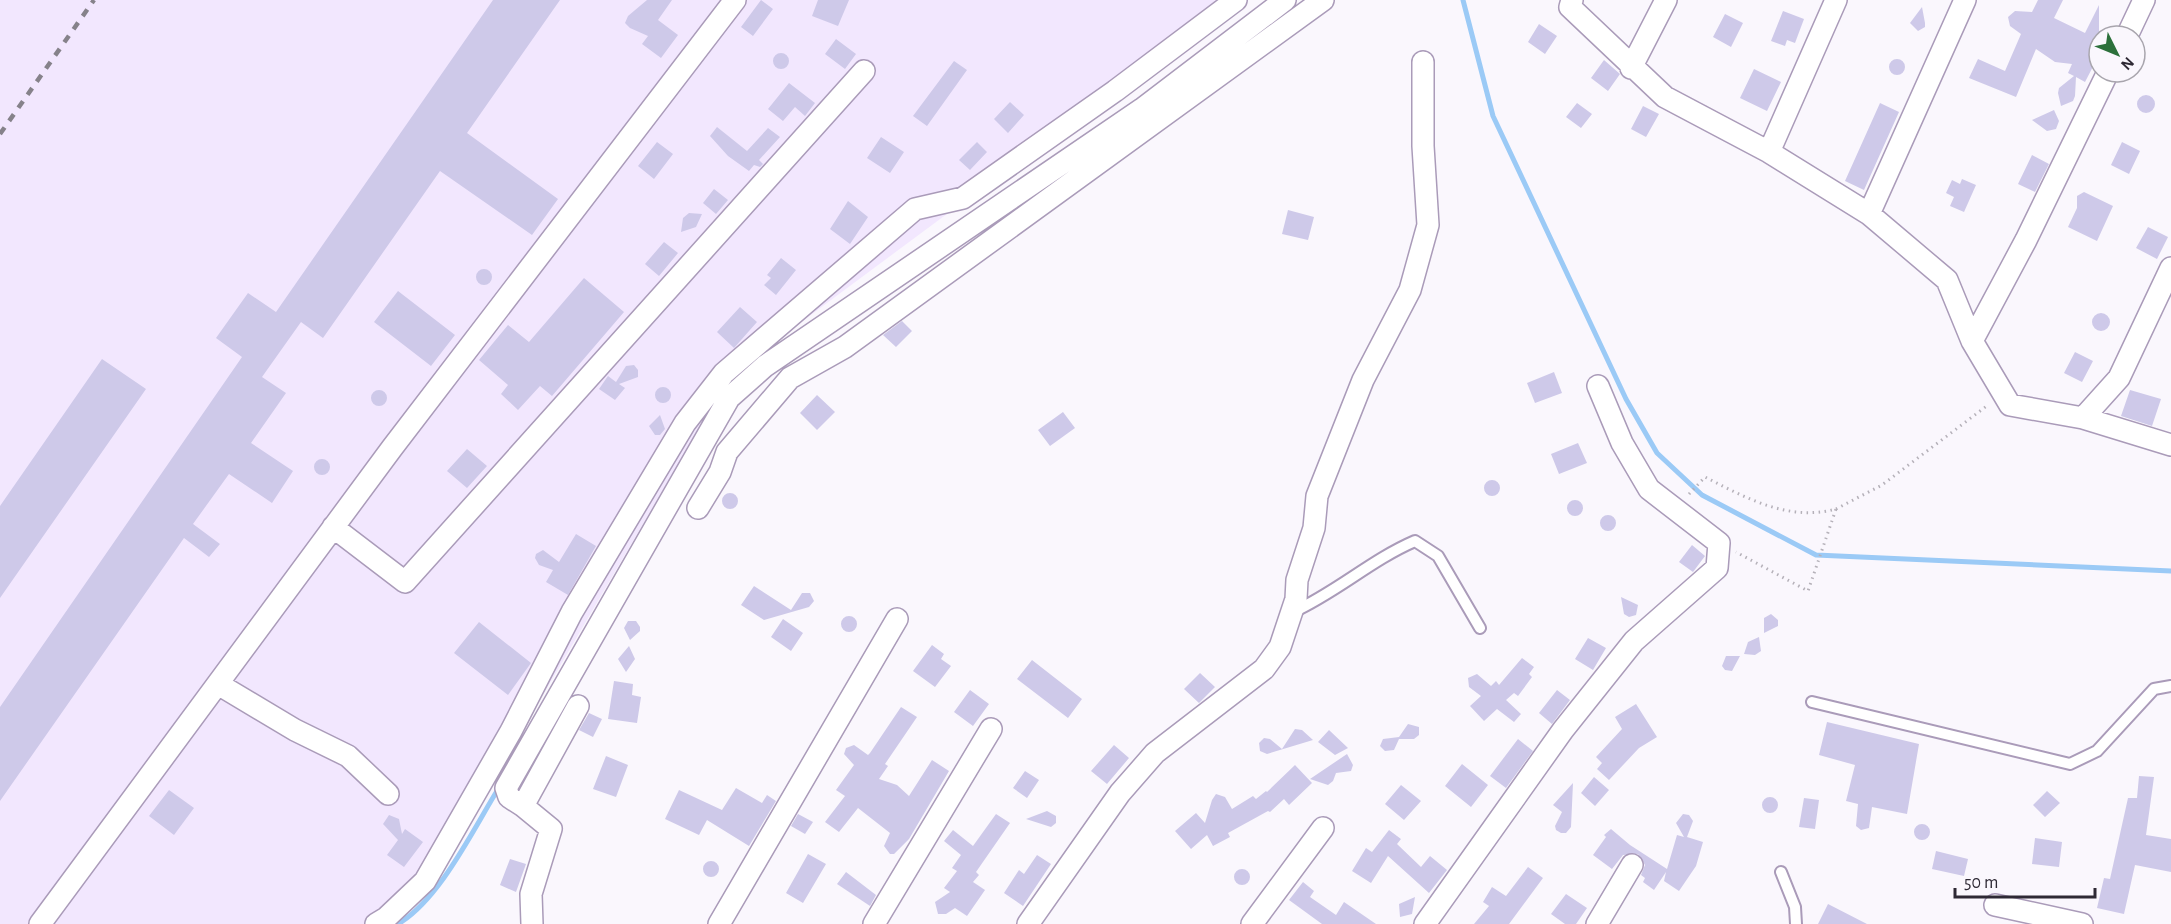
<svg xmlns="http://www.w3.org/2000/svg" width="2171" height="924" font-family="'Alegreya Sans',sans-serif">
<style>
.built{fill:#f2e7fe}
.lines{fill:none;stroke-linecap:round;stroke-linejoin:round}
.stream{stroke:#9bcaf6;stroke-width:5}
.building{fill:#cec9e9}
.lane-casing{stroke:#aa9bb9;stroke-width:14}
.street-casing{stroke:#aa9bb9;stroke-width:24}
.path{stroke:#b5b1b9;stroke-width:3;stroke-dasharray:1.5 4.5;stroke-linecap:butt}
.lane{stroke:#fff;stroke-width:10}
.street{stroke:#fff;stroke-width:21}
.rail{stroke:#86828a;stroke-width:4.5;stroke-dasharray:8 8;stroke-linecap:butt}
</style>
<rect width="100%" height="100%" fill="#faf7fd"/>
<path class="built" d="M0,0H1235L730,375L435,880L380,924H0Z"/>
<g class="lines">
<path class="stream" d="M1463,0L1493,116L1626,399L1657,453L1702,495L1816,555L2171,571
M398,924C441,898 473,829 500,786"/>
</g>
<path class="building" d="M493,0H560L467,133L558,199L532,235L440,171L323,338L301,322L262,377L286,393L251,443L293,471L272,503L229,474L193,524L220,544L209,557L184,538L0,801V707L242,357L216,338L248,293L276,312Z
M647,0H672L658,20L678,35L661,58L642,44L648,36L630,28L625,23L628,16Z
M761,0L773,9L753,36L741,27Z
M818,0H849L838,26L812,16Z
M2038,0H2063L2054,18L2085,33L2099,5V55L2085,82L2076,77L2075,96L2073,101L2061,106L2058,93L2059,88L2074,76L2068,73L2072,64L2055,62L2036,49L2016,97L1969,78L1978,59L2005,71L2021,34L2010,26L2008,17L2015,11L2032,12Z
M1922,7L1925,23V27L1918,31L1910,23Z
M1783,11L1804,19L1795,43L1787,40L1785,46L1771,41Z
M1725,14L1743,23L1731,47L1713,37Z
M1539,24L1557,36L1545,54L1528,42Z
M836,39L856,54L845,69L825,54Z
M773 61a8 8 0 1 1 16 0a8 8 0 1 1-16 0Z
M1889 67a8 8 0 1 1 16 0a8 8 0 1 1-16 0Z
M1604,60L1620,74L1608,91L1591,78Z
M954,61L967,70L927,126L913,116Z
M1754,69L1781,82L1767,111L1740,98Z
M789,83L815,103L805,116L795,107L783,121L768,109Z
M2137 104a9 9 0 1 1 18 0a9 9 0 1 1-18 0Z
M1010,102L1024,115L1008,133L994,119Z
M1577,103L1592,114L1581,128L1566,117Z
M1880,103L1899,112L1864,190L1845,181Z
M1643,106L1659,114L1646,137L1631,129Z
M2054,110L2059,121L2056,129L2047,131L2032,120Z
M717,127L747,151L768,128L780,137L759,160L763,164L760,167L754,165L749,171L728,156L710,136Z
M881,137L904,152L890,173L867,158Z
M657,142L673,154L654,179L638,166Z
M977,142L987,152L970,170L959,160Z
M2122,142L2140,151L2129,174L2111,165Z
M2032,155L2049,164L2035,192L2018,184Z
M1962,179L1976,185L1964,212L1950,206L1954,197L1946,193L1952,180L1960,184Z
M714,189L728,200L716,214L703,203Z
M2084,192L2113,206L2097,241L2068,227L2077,208V196Z
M848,201L868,217L850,244L830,229Z
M1288,210L1314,217L1308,240L1282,234Z
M689,213L702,214L696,227L681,232L683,218Z
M2148,227L2168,237L2157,259L2136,248Z
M664,242L678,253L659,276L645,264Z
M781,258L796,270L776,295L764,285L771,278L767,275Z
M476 277a8 8 0 1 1 16 0a8 8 0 1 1-16 0Z
M584,278L624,312L552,396L540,386L518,410L501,394L508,385L479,360L508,325L529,342Z
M398,291L455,335L431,366L374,322Z
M740,307L757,322L734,348L717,332Z
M2092 322a9 9 0 1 1 18 0a9 9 0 1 1-18 0Z
M902,321L912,331L896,347L883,335Z
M2075,352L2093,361L2082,382L2064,373Z
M102,359L146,389L0,598V506Z
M634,365L638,370V377L619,384L625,388L615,400L599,389L608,376L616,382L626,366Z
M1554,372L1562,393L1535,403L1527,383Z
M655 395a8 8 0 1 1 16 0a8 8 0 1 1-16 0Z
M2130,390L2161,399L2152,426L2121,416Z
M371 398a8 8 0 1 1 16 0a8 8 0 1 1-16 0Z
M817,395L835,412L817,430L800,413Z
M1063,412L1075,428L1050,446L1038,430Z
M660,415L665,429L660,435H655L649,426Z
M1578,443L1587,463L1559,474L1551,454Z
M467,449L487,466L467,488L447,471Z
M314 467a8 8 0 1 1 16 0a8 8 0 1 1-16 0Z
M1484 488a8 8 0 1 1 16 0a8 8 0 1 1-16 0Z
M722 501a8 8 0 1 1 16 0a8 8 0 1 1-16 0Z
M1567 508a8 8 0 1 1 16 0a8 8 0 1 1-16 0Z
M1600 523a8 8 0 1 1 16 0a8 8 0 1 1-16 0Z
M576,534L596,546L568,595L546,582L553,570L539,565L535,558L536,554L543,550L559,562Z
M1692,545L1705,556L1693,572L1679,562Z
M754,586L791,610L802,593H810L814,601L809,607L764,620L741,605Z
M1621,597L1638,605L1636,615L1629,617L1624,614Z
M1771,614L1778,620V626L1764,633V618Z
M841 624a8 8 0 1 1 16 0a8 8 0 1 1-16 0Z
M783,619L803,633L791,651L771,637Z
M628,621H636L640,627V631L630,640L624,628Z
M479,622L531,663L508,695L454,653Z
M1759,637L1761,651L1755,655L1744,654L1748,642Z
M1588,638L1606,648L1593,670L1575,659Z
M932,645L944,654L941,659L951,666L935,687L913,671Z
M629,646L635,659L626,672L618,659Z
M1726,656H1740L1732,671L1725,670L1722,666Z
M1522,658L1534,667L1529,674L1532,677L1518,696L1514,693L1506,700L1521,714L1514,722L1497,709L1484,721L1470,706L1481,696L1469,687L1468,678L1477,674L1491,686L1496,681L1499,685Z
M1032,660L1082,699L1068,718L1017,679Z
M1200,673L1215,687L1199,703L1184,689Z
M614,681L633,684L632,695L641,697L637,723L608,719Z
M970,690L989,704L973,726L954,712Z
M1557,690L1570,700L1552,724L1539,713Z
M1636,704L1657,737L1639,748L1609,780L1597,769L1602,763L1596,757L1622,729L1615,717Z
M901,707L917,717L885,764L888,766L879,779L897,785L909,796L932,760L949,771L909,839L894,854H890L884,846L890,833L858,808L839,832L825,822L845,796L836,790L854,765L844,754L846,748L854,745L868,755L870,753Z
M589,713L602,719L593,737L579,730Z
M1827,722L1919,744L1907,814L1872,807L1869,828L1861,830L1856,826L1858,804L1846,801L1855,765L1819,755Z
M1408,724L1419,727V735L1414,739H1399L1394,750L1385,751L1380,746L1383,739L1399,737Z
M1295,729L1302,730L1313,740L1267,754L1260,751L1259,743L1264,738L1270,739L1282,749Z
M1329,730L1348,748L1335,755L1318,742Z
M1518,739L1533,751L1506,788L1490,776Z
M1114,745L1129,758L1107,784L1091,771Z
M1347,754L1353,765L1351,771L1336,773L1333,781L1328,785L1310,779Z
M606,756L628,765L616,797L593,789Z
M1462,764L1488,785L1471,807L1445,786Z
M1295,765L1312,783L1289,805L1284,799L1270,812L1268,811L1228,833L1230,837L1213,846L1207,835L1191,849L1175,831L1196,813L1205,823L1212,800L1216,794L1225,797L1232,809L1253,796L1256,799L1266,791L1267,792Z
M1025,771L1039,780L1027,798L1013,788Z
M2139,776L2154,777L2146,835L2171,839V872L2135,865L2124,914L2097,908L2104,878L2110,879L2128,798H2137Z
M1594,777L1609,790L1595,806L1581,793Z
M1573,783L1571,827L1566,833H1561L1556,830L1555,826L1562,812L1553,805Z
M1401,785L1421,801L1404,820L1385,804Z
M736,788L762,803L767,795L776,801L749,846L707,820L699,835L665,819L679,790L722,810Z
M169,790L194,808L174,835L149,816Z
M2047,791L2060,803L2045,817L2033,805Z
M1762 805a8 8 0 1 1 16 0a8 8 0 1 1-16 0Z
M1804,798L1819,800L1815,829L1799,827Z
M1047,811L1056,816V823L1051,827L1026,819Z
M798,814L813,822L805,834L791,826Z
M996,814L1010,823L976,872L979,875L973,882L985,890L967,916L955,908L946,914H938L935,902L950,892L944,888L957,871L952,868L961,855L944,841L953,830L973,846Z
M1683,814L1689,815L1693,821L1687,837L1703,842L1696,866L1679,891L1664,881L1666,872L1654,890L1643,882L1645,878L1641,875L1645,865L1638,854L1623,855L1612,869L1593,855L1606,837L1604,835L1611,829L1630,845L1667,869L1677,835L1684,837L1676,823Z
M389,815L399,819L402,834L405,829L423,842L404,867L387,855L398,840L383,824Z
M1914 832a8 8 0 1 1 16 0a8 8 0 1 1-16 0Z
M1389,830L1401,839L1397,844L1421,867L1430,856L1447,870L1429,893L1388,856L1371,883L1352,871L1366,848L1372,852Z
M2035,838L2062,842L2059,867L2032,864Z
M1936,851L1968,859L1964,876L1932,869Z
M808,854L826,864L803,903L786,893Z
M1037,855L1051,864L1023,906L1004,893L1019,870L1024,874Z
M510,859L526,864L516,892L500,885Z
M703 869a8 8 0 1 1 16 0a8 8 0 1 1-16 0Z
M1528,867L1543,878L1509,924H1474L1489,906L1483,902L1492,887L1506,896Z
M1234 877a8 8 0 1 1 16 0a8 8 0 1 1-16 0Z
M846,872L876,895L870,906L837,884Z
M1303,882L1314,891L1310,897L1336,915L1344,902L1376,924H1322L1289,900Z
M1566,894L1587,908L1576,924H1565L1551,914Z
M1415,897L1412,914L1400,917L1399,904Z
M1828,904L1867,924H1818Z"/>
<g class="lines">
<g class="lane-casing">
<path id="lane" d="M1293,612C1337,592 1371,560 1415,541L1438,556L1480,628
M1812,702L2070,764L2097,751L2154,689L2171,686
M1781,872L1795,907L1796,924"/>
</g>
<g class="street-casing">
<path id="street" d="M1572,0L1570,7L1665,97L1769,152L1869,214L1947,280L1972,341L2010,405L2083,418L2171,445
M2127,36L2144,0
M1631,68L1666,0
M1769,152L1836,0
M1869,214L1965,0
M1972,341L2026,240L2108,72
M2083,418L2119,378L2171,268
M698,508L720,472L727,452L790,378L845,347L1323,0
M333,527L405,582L864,71
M218,684L295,730L348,756L388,794
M523,806L509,797L506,788L729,398L765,366L1142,109L1285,0
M1995,905L2082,924
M40,924L392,448L735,0
M376,924L386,918L425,881L511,731L572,612L685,423L724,373L915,209L963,198L1115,91L1236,0
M532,924L531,894L551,829L523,806L578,706
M719,924L897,619
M874,924L991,729
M1028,924L1120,793L1155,753L1264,669L1280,647L1296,599L1297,580L1314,528L1317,496L1363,380L1410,290L1428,225L1423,146V62
M1252,924L1323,828
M1425,924L1563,730L1634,641L1717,568L1719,543L1649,489L1622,443L1598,386
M1597,924L1632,865"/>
</g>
<path class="path" d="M1689,494L1705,477C1746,498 1789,522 1836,509L1808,591L1736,552
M1836,509L1882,485L1988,405"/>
<use href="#lane" class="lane"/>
<use href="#street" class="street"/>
<path class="rail" d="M0,134L94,0"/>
</g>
<g transform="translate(2117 54) rotate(133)"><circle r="28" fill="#faf7fd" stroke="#a8a5ad" stroke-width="1.5"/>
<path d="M0-4.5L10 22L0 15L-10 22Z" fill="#2c703b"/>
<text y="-9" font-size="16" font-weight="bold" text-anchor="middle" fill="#2e2934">N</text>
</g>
<path d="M1955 888v9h140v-9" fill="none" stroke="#2e2934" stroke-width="3"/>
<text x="1964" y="888" font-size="18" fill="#2e2934" stroke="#faf7fd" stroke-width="4.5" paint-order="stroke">50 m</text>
</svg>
